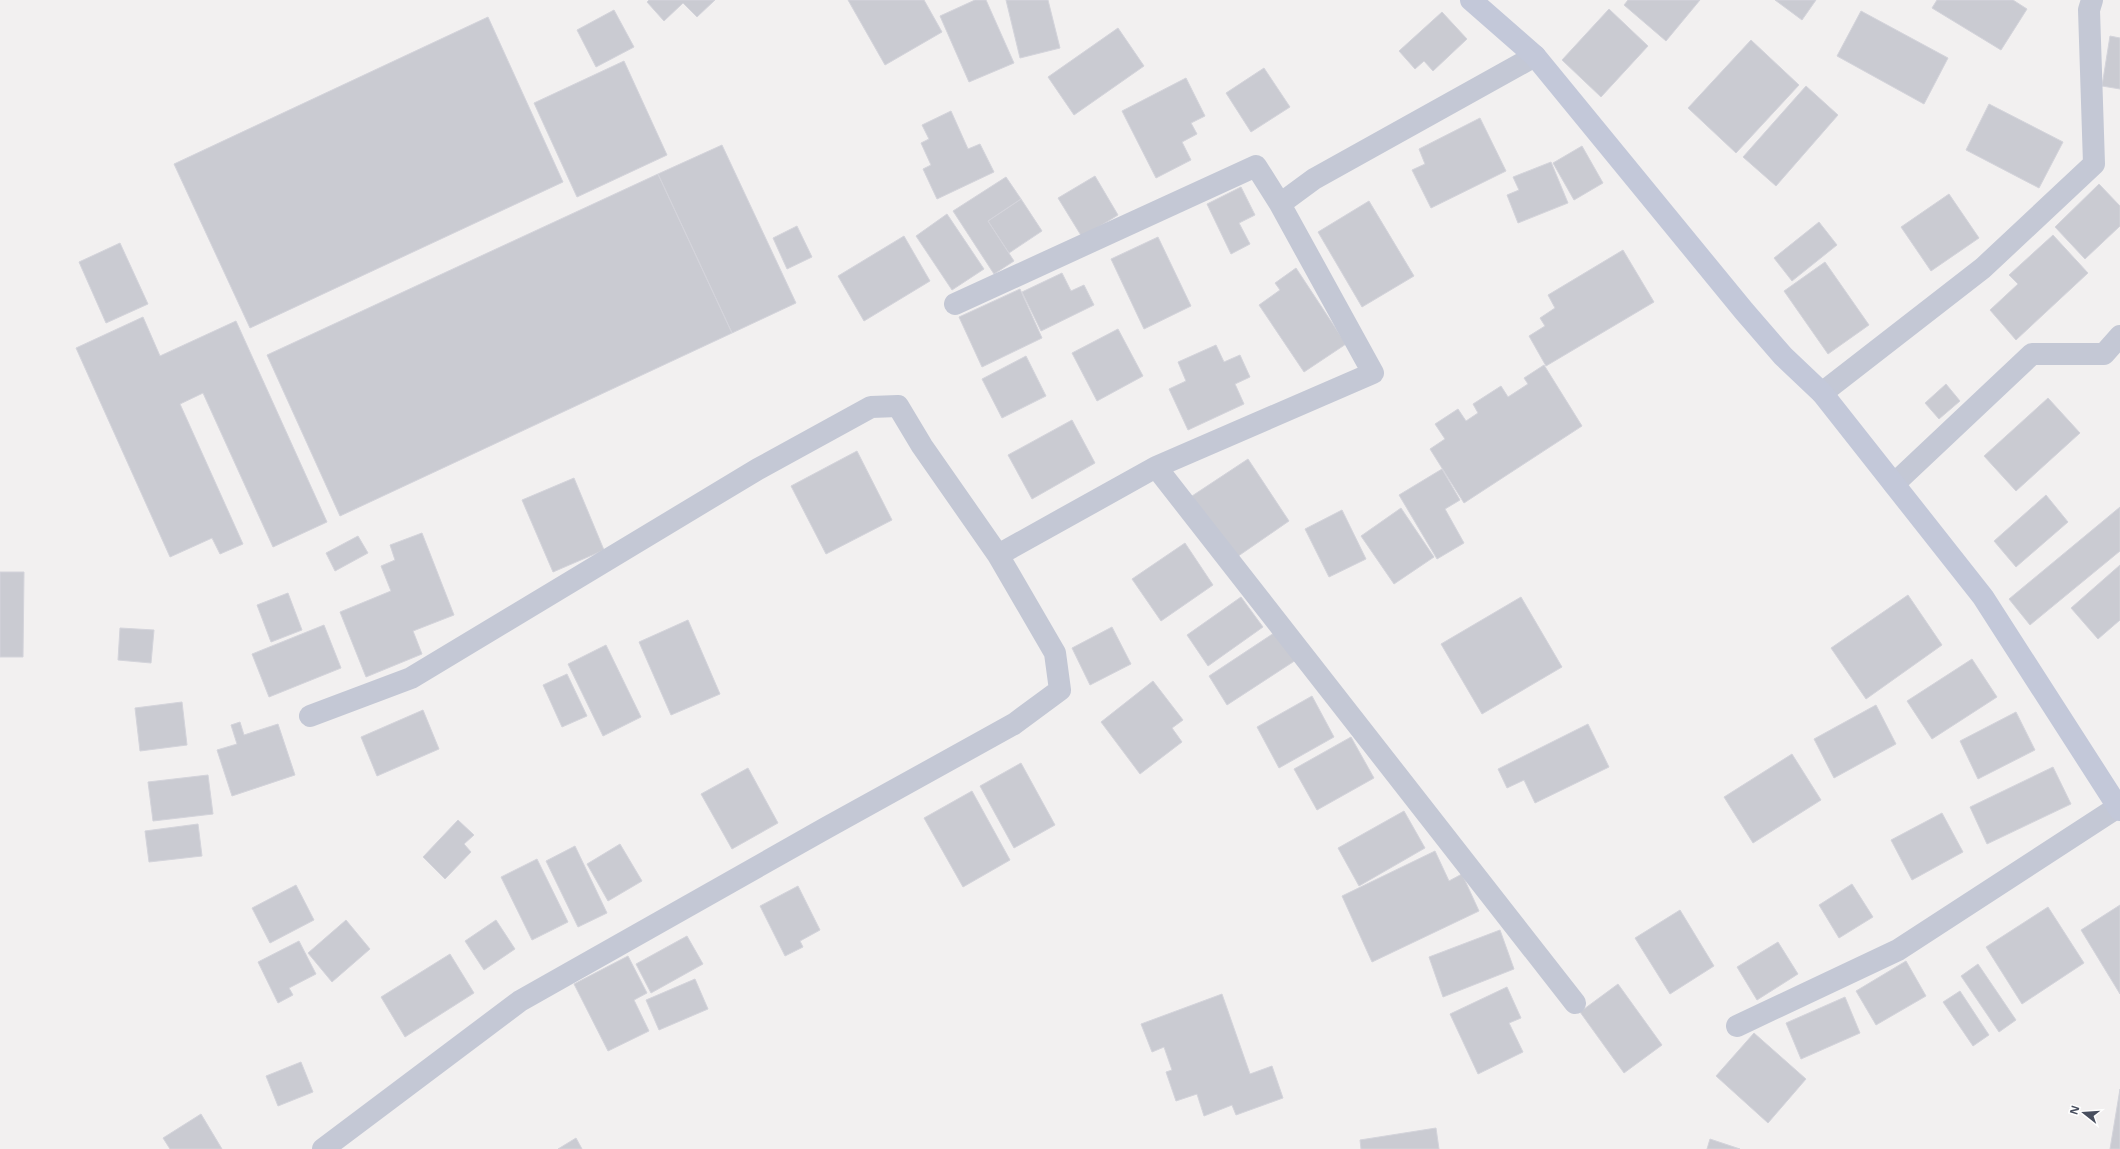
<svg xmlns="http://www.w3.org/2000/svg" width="2120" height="1149" font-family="'Open Sans',sans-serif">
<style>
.building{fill:#cacbd2;stroke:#d4d4db}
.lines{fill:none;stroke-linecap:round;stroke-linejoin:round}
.street{stroke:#c4c8d5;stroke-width:22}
.secondary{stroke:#c3c8d9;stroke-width:22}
</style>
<rect width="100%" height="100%" fill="#f2f0f0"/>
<path class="building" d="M649,0H715L697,17L683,3L664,21L647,2Z
M848,0H924L942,32L885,65Z
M975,0H986L1014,63L969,82L940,16Z
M1006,0H1048L1060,48L1020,58Z
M1628,0H1700L1666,41L1624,5Z
M1775,0H1816L1802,20Z
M1937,0H2013L2027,9L2001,50L1932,8Z
M1609,9L1648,46L1601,97L1562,60Z
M614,10L634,47L596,67L577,30Z
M1861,11L1948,58L1924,104L1837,56Z
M1442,12L1467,39L1433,71L1424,61L1415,69L1399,51Z
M488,17L563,182L250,328L174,164Z
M1118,28L1144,66L1074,115L1048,77Z
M2110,36L2120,38V89L2102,86Z
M1751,40L1799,85L1736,153L1688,108Z
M624,61L667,155L577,197L534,103Z
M1264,68L1290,107L1251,132L1226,93Z
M1186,78L1205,116L1191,123L1197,134L1182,142L1191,160L1156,178L1122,111Z
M1806,86L1838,115L1776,186L1743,157Z
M1989,104L2063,142L2039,188L1966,150Z
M951,111L968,149L980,144L994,172L937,199L923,169L931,165L921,143L929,139L922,125Z
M1480,118L1506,171L1431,208L1412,170L1425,164L1419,149Z
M722,145L796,303L732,333L658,174Z
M1582,146L1603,183L1574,200L1553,163Z
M1551,162L1568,203L1518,223L1507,195L1519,190L1513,177Z
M658,174L732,333L340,516L267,355Z
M1095,176L1118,215L1082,237L1058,198Z
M1006,177L1021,199L988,221L1014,261L994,274L953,211Z
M2099,184L2120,206V226L2085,259L2055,227Z
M1241,187L1255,215L1239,223L1250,244L1231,254L1207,204Z
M1949,194L1979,238L1931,271L1901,227Z
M1021,199L1042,231L1009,253L988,221Z
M1369,201L1414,276L1362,307L1318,232Z
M947,214L984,269L952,290L916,236Z
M1819,222L1837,245L1792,281L1774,258Z
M797,226L812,257L787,269L773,238Z
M2053,235L2088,273L2016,340L1990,310L2018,284L2009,275Z
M904,236L930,281L864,321L838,276Z
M1158,237L1191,306L1144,329L1111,259Z
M120,243L148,304L106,323L79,262Z
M1623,250L1654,302L1546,366L1529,336L1545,326L1540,318L1555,308L1548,295Z
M1825,262L1869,325L1828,354L1784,291Z
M1296,268L1346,344L1304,372L1259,305L1280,290L1275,283Z
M1062,273L1071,291L1084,285L1094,305L1041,331L1022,292Z
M1020,289L1042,338L982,367L959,317Z
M143,317L160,356L236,321L327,522L273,547L203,393L180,404L243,544L220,554L212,538L170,557L76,348Z
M1118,329L1143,376L1097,401L1072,353Z
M1216,345L1224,362L1240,355L1250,377L1235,384L1244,404L1188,430L1169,389L1186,381L1178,362Z
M1026,356L1046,396L1002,418L982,379Z
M1544,365L1582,426L1464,503L1430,449L1445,439L1435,424L1458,409L1466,421L1478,413L1473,404L1501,386L1508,397L1528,384L1524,378Z
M1946,384L1960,401L1939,419L1925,403Z
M2048,398L2080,433L2016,491L1984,456Z
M1072,420L1095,463L1032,499L1008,455Z
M857,451L892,520L826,554L791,486Z
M1248,459L1289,521L1234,559L1192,496Z
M1442,469L1460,500L1445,509L1464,543L1437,559L1399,495Z
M574,478L604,550L553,572L522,500Z
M2046,495L2068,522L2016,567L1994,541Z
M2120,507V551L2030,625L2009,599Z
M1401,508L1434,557L1394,584L1361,536Z
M1342,510L1366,559L1329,577L1305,529Z
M422,533L454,615L413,631L422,654L366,677L340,612L391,591L381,566L395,560L390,545Z
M358,536L368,553L335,571L326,553Z
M1185,543L1213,585L1161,621L1132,579Z
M2120,565V620L2098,639L2071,608Z
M0,572H24L23,657H0Z
M288,593L302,630L271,642L257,605Z
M1908,595L1942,645L1866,699L1831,648Z
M1241,597L1263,627L1208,666L1187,635Z
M1521,597L1562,667L1482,714L1441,644Z
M688,620L720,694L671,715L639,642Z
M324,625L341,668L269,697L252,654Z
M1112,627L1131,664L1090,685L1072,648Z
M120,628L154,630L151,663L118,660Z
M1277,631L1296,660L1227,705L1209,676Z
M606,645L641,717L603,736L568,664Z
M1972,659L1997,697L1932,739L1907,701Z
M567,674L587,716L562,727L543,685Z
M1153,681L1183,720L1172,728L1182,742L1140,774L1101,722Z
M1312,696L1334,737L1279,768L1257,727Z
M182,702L187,745L140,751L135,708Z
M1876,705L1896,744L1834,778L1814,739Z
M423,710L439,749L377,776L361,737Z
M2016,712L2035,750L1978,779L1960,741Z
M240,722L244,735L278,724L295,775L232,796L217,750L237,744L231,725Z
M1588,724L1609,767L1535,803L1524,780L1507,788L1498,769Z
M1351,737L1374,778L1317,810L1294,769Z
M1792,754L1821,800L1753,843L1724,797Z
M1021,763L1055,825L1014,848L980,786Z
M2053,767L2071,804L1987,844L1970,807Z
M748,768L778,823L732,849L701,794Z
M208,775L213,814L153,821L148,782Z
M972,791L1010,860L963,887L924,818Z
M1404,811L1425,848L1359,886L1338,848Z
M1942,813L1963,852L1912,880L1891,840Z
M458,820L474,835L464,844L471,852L445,879L423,857Z
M198,824L202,856L149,862L145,831Z
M620,844L642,881L608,901L587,864Z
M575,846L607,913L578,927L546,861Z
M1435,851L1449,881L1462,874L1479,911L1372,962L1342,896Z
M537,859L568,922L532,940L501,877Z
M1852,884L1873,917L1839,938L1819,905Z
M296,885L314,920L270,943L252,908Z
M798,886L820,930L800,941L803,947L785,956L760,906Z
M2120,905V994L2081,930Z
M2048,907L2084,963L2022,1004L1986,947Z
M1680,910L1714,966L1670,994L1635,938Z
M346,920L370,949L332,982L308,953Z
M496,920L515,949L484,970L465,941Z
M1500,930L1514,969L1443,997L1429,957Z
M687,936L703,964L651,993L636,964Z
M299,941L316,974L289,988L293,995L278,1003L258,962Z
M1778,942L1798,974L1757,1000L1737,967Z
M450,954L474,993L405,1037L381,997Z
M628,956L647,993L634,1000L649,1031L608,1051L574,984Z
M1906,961L1926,996L1876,1025L1856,991Z
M1978,964L2016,1020L1999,1032L1961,976Z
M695,979L708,1009L659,1030L646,1000Z
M1618,984L1662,1045L1624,1073L1580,1012Z
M1507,987L1521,1018L1509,1023L1523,1052L1478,1074L1450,1014Z
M1960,991L1989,1035L1973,1046L1943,1002Z
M1222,994L1250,1074L1272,1066L1283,1098L1236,1115L1232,1105L1204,1116L1197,1094L1176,1101L1166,1072L1172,1070L1164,1047L1152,1052L1141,1024Z
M1845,997L1860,1033L1801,1059L1786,1023Z
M1754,1033L1806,1079L1768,1123L1716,1076Z
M301,1062L313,1092L278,1106L266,1076Z
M2120,1089V1149H2110Z
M201,1114L222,1149H170L163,1138Z
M1436,1128L1439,1149H1361L1360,1140Z
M576,1138L582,1149H558Z
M1710,1139L1740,1149H1707Z"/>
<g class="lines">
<path class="street" d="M955,304L1256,166L1280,204
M1822,393L1983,268L2094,164L2089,10L2092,0
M1156,467L1373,373L1280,204L1314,179L1535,56
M1894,484L2032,354H2104L2120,336
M998,555L1156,467L1575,1003
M310,716L411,678L758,469L871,407L898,406L922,446L998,555L1055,653L1060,690L1014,724L826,828L520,1001L323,1149
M1737,1026L1898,950L2118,807"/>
<path class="secondary" d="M1471,0L1535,56L1744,311L1783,356L1822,393L1983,597L2120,810"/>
</g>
<g transform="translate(2084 1113) rotate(287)" stroke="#ffffff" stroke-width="3" paint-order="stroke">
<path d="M0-3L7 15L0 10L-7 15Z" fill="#484e5e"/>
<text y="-6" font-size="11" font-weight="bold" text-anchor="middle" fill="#484e5e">N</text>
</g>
</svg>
